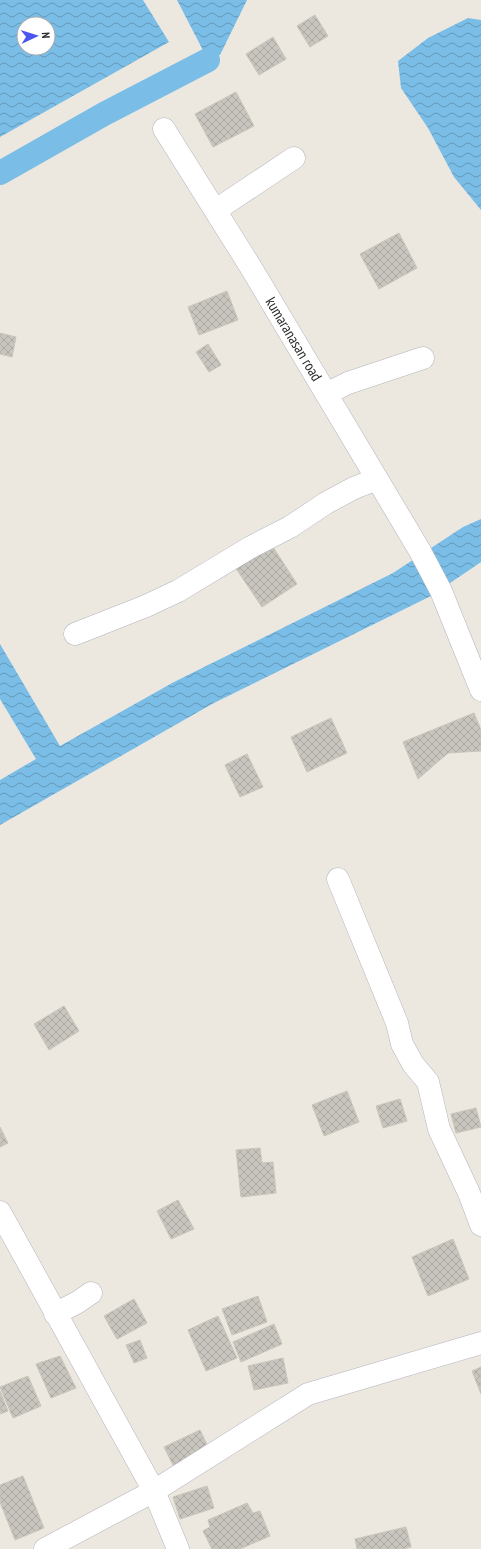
<svg xmlns="http://www.w3.org/2000/svg" width="481" height="1549" font-family="'PT Sans Narrow',sans-serif">
<style>
.water{fill:url(#water-waves);fill-rule:evenodd}
.lines{fill:none;stroke-linecap:round;stroke-linejoin:round}
.canal{stroke:#7abde7;stroke-width:24}
.building{fill:url(#building-cross-hatch);stroke:#c8c5b9}
.minor-casing{stroke:#b3b4be;stroke-width:23}
.minor{stroke:#fff;stroke-width:22}
.labels{text-anchor:middle;dominant-baseline:central;stroke-width:3;stroke-linejoin:round;paint-order:stroke}
.street-label{font-size:15px;fill:#2c2c2c;stroke:#fff}
</style>
<defs>
<pattern id="water-waves" width="16" height="10" patternUnits="userSpaceOnUse"><rect width="16" height="10" fill="#7abde7"/><path d="M0 5q4-4 8 0t8 0" fill="none" stroke="#649abb"/></pattern>
<pattern id="building-cross-hatch" width="8" height="8" patternUnits="userSpaceOnUse"><rect width="8" height="8" fill="#c8c5bf"/><path d="M0 0l8 8M0 8l8-8" fill="none" stroke="#aca9a4"/></pattern>
</defs>
<rect width="100%" height="100%" fill="#ede8df"/>
<path class="water" d="M0,0H143L169,42L0,137ZM24,24H48V48H24Z
M177,0H247L220,55L208,60Z
M468,18L481,20V210L454,177L428,128L401,88L398,61L428,38Z
M481,519V562L431,596L212,704L0,825V780L36,759L0,699V644L60,746L174,682L393,573L463,527Z"/>
<g class="lines">
<path class="canal" d="M0,173L104,114L208,60"/>
</g>
<path class="building" d="M315,15L328,36L310,47L297,26Z
M273,37L286,59L259,75L246,54Z
M236,92L254,126L213,147L195,114Z
M399,233L417,268L379,289L360,254Z
M227,291L238,320L199,335L188,307Z
M0,333L16,337L12,357L0,354Z
M208,344L221,365L209,372L196,352Z
M271,544L297,584L262,607L235,567Z
M474,713L481,730V751L448,753L418,779L403,742Z
M331,718L347,753L307,772L291,737Z
M247,754L263,787L240,797L225,765Z
M64,1006L79,1031L49,1050L34,1024Z
M347,1091L359,1122L324,1136L312,1105Z
M400,1099L407,1121L383,1128L376,1106Z
M476,1108L481,1127L456,1133L451,1114Z
M0,1127L8,1143L0,1147Z
M260,1148L262,1163L273,1162L276,1193L241,1197L236,1150Z
M178,1200L194,1229L171,1239L157,1211Z
M453,1239L469,1279L428,1296L412,1257Z
M258,1296L267,1322L232,1335L222,1309Z
M134,1299L147,1323L117,1339L104,1316Z
M218,1316L237,1358L206,1371L188,1330Z
M274,1324L282,1344L241,1362L233,1342Z
M140,1340L147,1358L134,1363L126,1345Z
M60,1356L76,1388L51,1398L36,1364Z
M283,1358L288,1383L254,1390L248,1366Z
M481,1367V1394L472,1371Z
M28,1376L41,1406L13,1418L0,1387Z
M0,1391L8,1411L0,1414Z
M200,1430L210,1451L174,1467L164,1447Z
M23,1476L44,1528L15,1540L0,1502V1485Z
M207,1486L214,1508L180,1519L173,1497Z
M247,1503L253,1513L260,1511L270,1536L240,1549H212L203,1531L210,1527L208,1520Z
M406,1527L411,1547L403,1549H357L355,1539Z"/>
<g class="lines">
<g class="minor-casing">
<path id="minor" d="M164,129L250,266L420,551L441,591L481,690
M216,210L294,158
M326,394L348,383L423,358
M75,634L146,606L178,591L251,547L290,527L326,503L354,488L377,479
M338,879L397,1023L402,1044L413,1064L428,1082L439,1129L469,1193L481,1225
M0,1212L154,1491L45,1549
M55,1314L78,1302L91,1293
M178,1549L154,1491L308,1394L481,1343"/>
</g>
<use href="#minor" class="minor"/>
</g>
<g class="labels">
<g class="street-label">
<text transform="translate(294 339) rotate(59)">kumaranasan road</text>
</g>
</g>
<g transform="translate(36 36) rotate(86)"><circle r="19" fill="#ffffff" stroke="#ababab"/>
<path d="M0-3L7 15L0 10L-7 15Z" fill="#4b56ee"/>
<text y="-6" font-size="11" font-weight="bold" text-anchor="middle" fill="#2c2c2c">N</text>
</g>
</svg>
